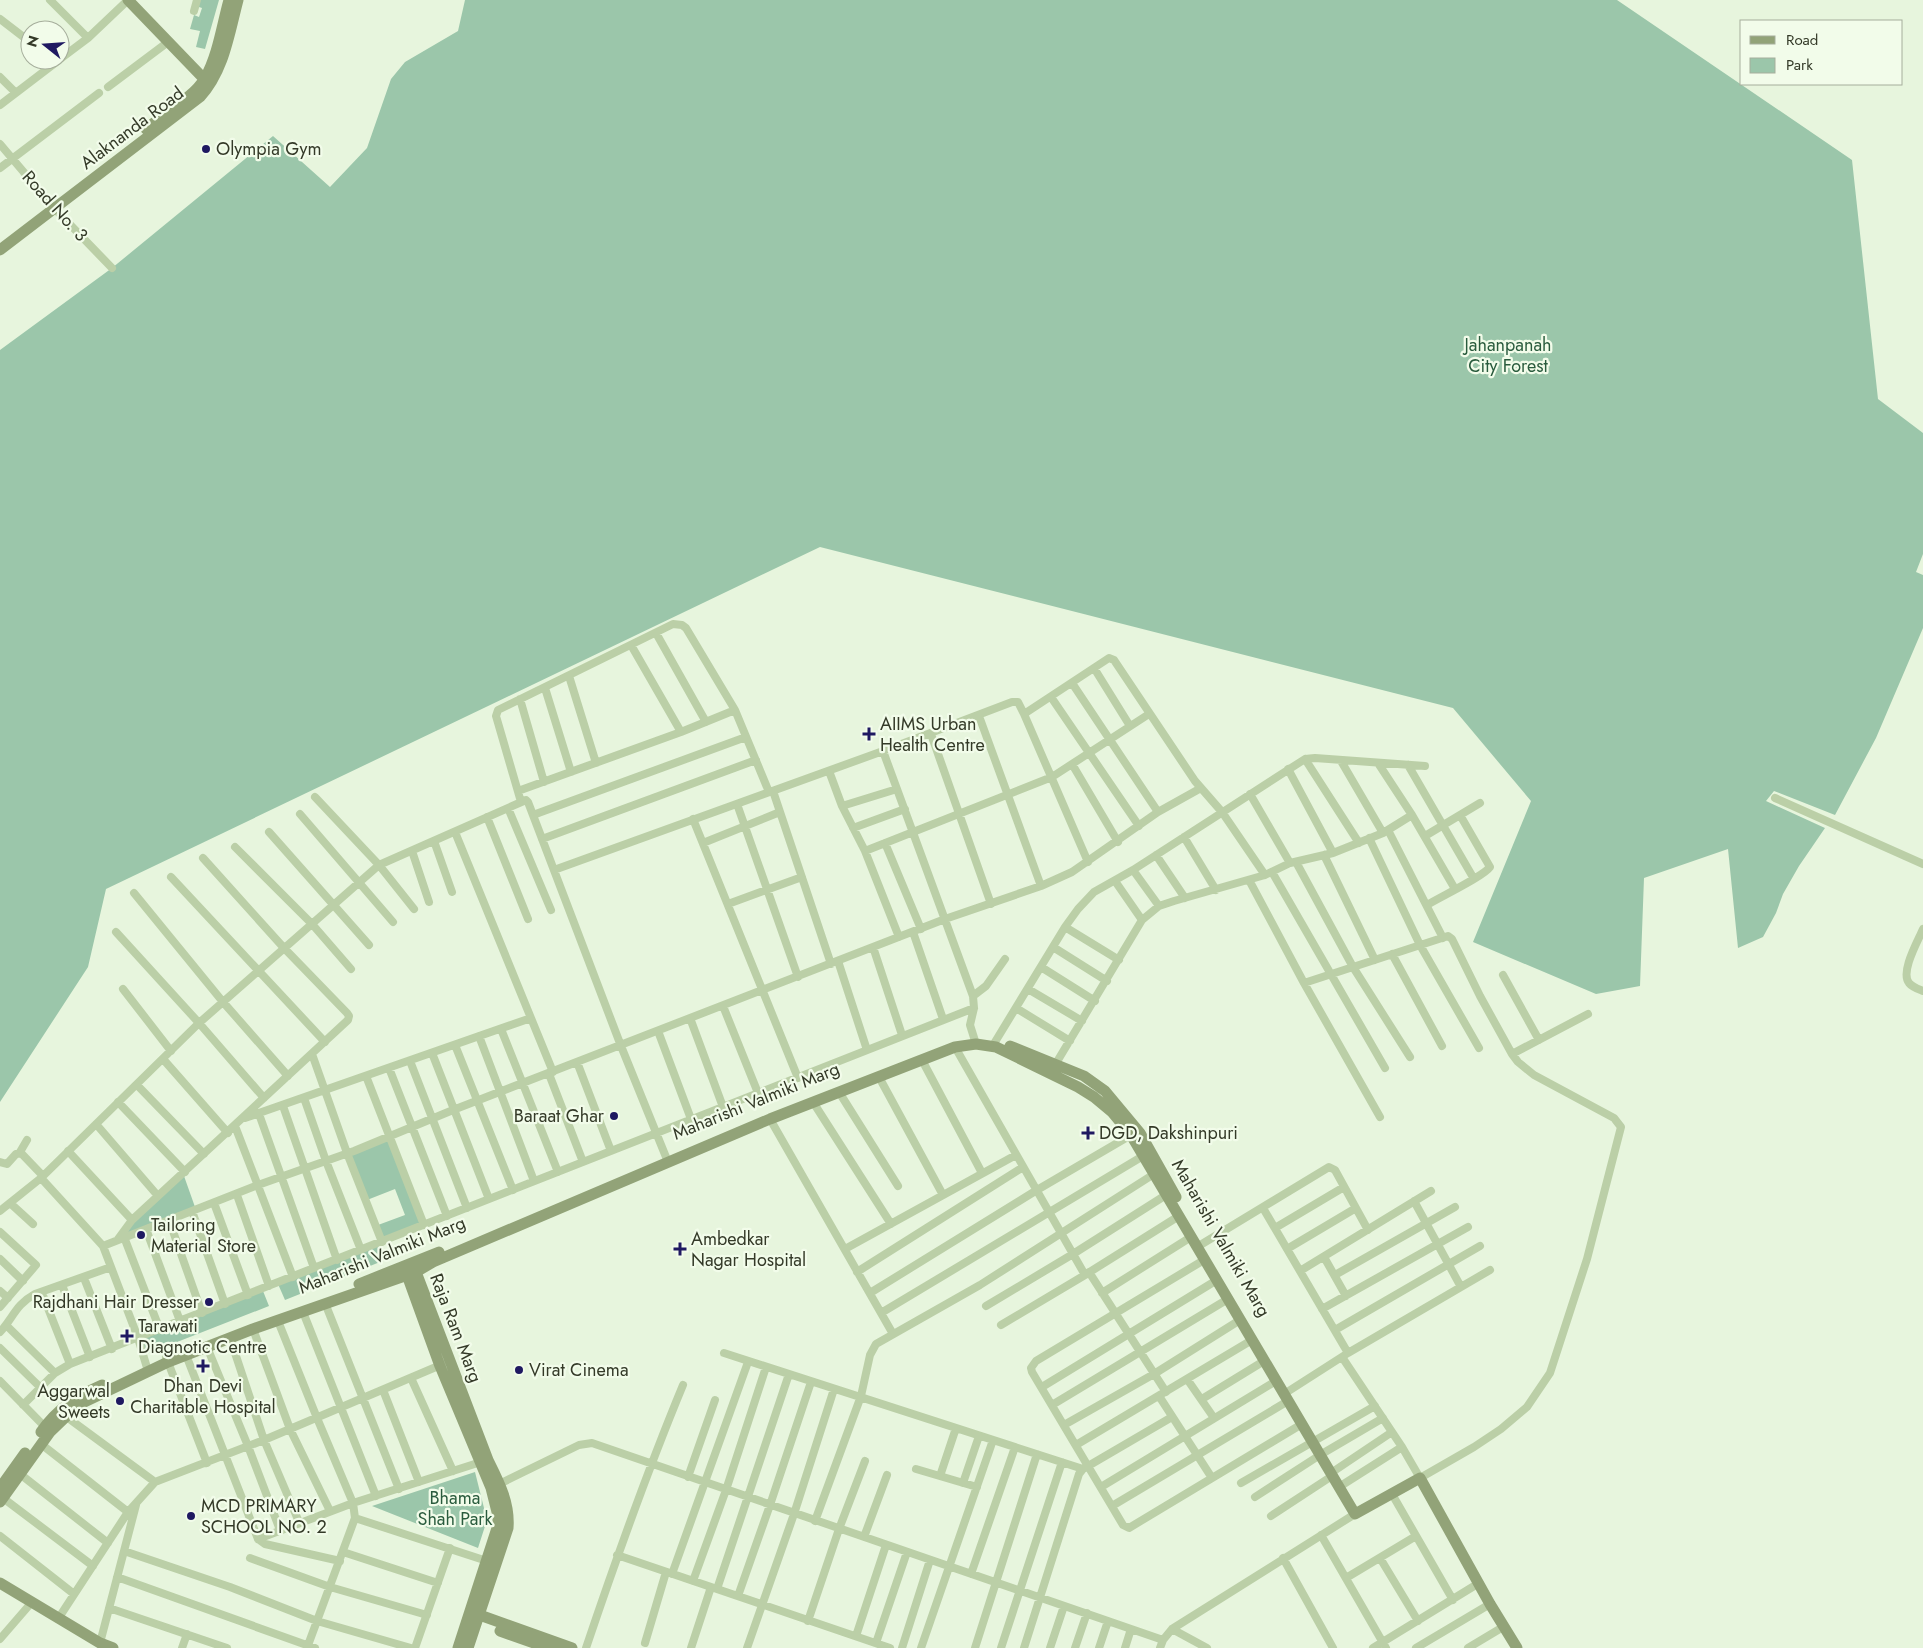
<svg xmlns="http://www.w3.org/2000/svg" width="1923" height="1648" font-family="Jost,sans-serif">
<style>
.green{fill:#9bc6aa}
.lines{fill:none;stroke-linecap:round;stroke-linejoin:round}
.street{stroke:#bbcfa7;stroke-width:8}
.secondary{stroke:#92a378;stroke-width:11}
.poi-dot{fill:#1f1961;stroke:#f2fcea;stroke-width:2}
.labels{text-anchor:middle;dominant-baseline:central;stroke-width:4.5;stroke-linejoin:round;paint-order:stroke}
.street-label{font-size:18px;fill:#343a28;stroke:#f2fcea}
.poi-label{font-size:18px;fill:#343a28;stroke:#f2fcea;text-anchor:start}
.park-label{font-size:18px;fill:#295b3d;stroke:#f2fcea}
</style>
<rect width="100%" height="100%" fill="#e7f5dd"/>
<path class="green" d="M198,0H219L205,49L196,47L200,31L190,29L194,15L199,17L202,8L196,6Z
M465,0H1617L1852,160L1878,399L1923,433V554L1916,572L1923,575V628L1876,738L1835,815L1774,791L1766,801L1825,828L1799,866L1783,894L1776,913L1763,937L1738,948L1728,849L1644,878L1640,986L1596,994L1473,942L1531,801L1453,708L820,547L106,889L88,967L0,1102V350L112,268L273,136L330,187L367,148L391,79L405,62L458,31Z
M388,1138L421,1224L383,1239L378,1225L405,1215L395,1189L367,1200L349,1154Z
M184,1176L195,1207L122,1235L125,1230Z
M378,1245L385,1260L285,1300L278,1284Z
M263,1291L269,1306L144,1355L140,1339Z
M475,1472L487,1520L478,1548L372,1506Z"/>
<g class="lines">
<path class="street" d="M50,0L88,38
M194,11L197,0
M0,19L30,42
M60,59L88,38L128,0
M0,77L16,93
M108,87L168,42
M0,105L59,60
M0,144L55,209L112,268
M0,168L99,93
M656,633L706,722
M631,645L681,732
M1094,668L1130,726
M569,676L596,763
M1072,683L1158,812
M545,688L571,772
M1051,697L1139,826
M520,699L544,782
M1024,714L1088,862
M979,716L1041,886
M931,734L991,904
M883,751L973,996L974,1008L970,1025L976,1044
M1305,759L1359,843
M1341,761L1383,833
M1378,763L1412,815L1455,889
M1072,764L1118,842
M1408,765L1474,879
M1288,769L1333,853
M829,771L842,806L865,851L899,937
M518,791L681,732L735,710L769,792
M773,791L831,964
M1250,794L1290,863
M315,797L379,865L414,909
M1775,798L1923,864
M521,802L496,716L498,710L673,624L682,625L686,628L735,710
M737,804L798,977
M842,806L897,789
M508,808L551,910
M300,814L393,922
M533,815L746,737
M487,817L528,919
M693,819L798,1078
M853,828L905,809
M1388,830L1443,938
M269,832L369,945
M455,832L553,1072
M1425,836L1480,803
M1184,837L1216,890
M1369,838L1420,945L1479,1048
M542,839L756,760
M434,841L452,892
M703,843L780,812
M885,843L921,929
M235,847L312,924L351,969
M412,851L429,902
M865,851L1052,777L1149,714
M1156,855L1185,898
M1324,855L1375,960
M1296,862L1353,967L1410,1057
M554,870L883,751L1012,702H1018L1024,714L1109,658L1114,660L1195,781L1222,812L1265,875
M1133,870L1159,906
M1272,872L1385,1068
M171,877L325,1042
M1249,880L1304,983L1380,1117
M1115,881L1142,920
M134,893L223,1002L288,1076
M728,904L802,877
M1427,905C1440,897 1484,876 1490,867L1460,815
M1065,927L1119,960
M1923,929C1918,941 1900,972 1909,983C1912,987 1918,989 1923,991
M116,932L199,1023L264,1098
M913,932L943,1019
M873,947L902,1035
M1053,947L1107,981
M1392,954L1442,1046
M838,961L867,1050
M1041,967L1095,1001
M1503,975L1539,1040
M1304,983L1448,936L1452,939L1480,996L1512,1054L1588,1014
M123,989L171,1051
M1028,989L1082,1021
M973,996L986,986L1005,959
M723,1006L758,1093
M1016,1008L1070,1041
M690,1018L723,1107
M501,1029L558,1172
M658,1031L691,1119
M479,1036L534,1181
M995,1042L1065,927L1078,909L1094,892L1133,870L1305,759L1315,758L1425,766
M455,1045L513,1190
M955,1047L1085,1275L1001,1325
M432,1053L489,1199
M312,1054L347,1153L382,1242
M163,1059L228,1133
M922,1060L982,1173
M410,1061L467,1208
M577,1062L611,1151
M1055,1065L1142,920L1159,906L1174,901L1265,875L1290,863L1333,853L1383,833L1412,815
M389,1068L447,1216
M549,1074L583,1162
M366,1076L424,1225
M879,1077L943,1195
M137,1085L204,1154
M839,1092L898,1186
M304,1098L326,1161L361,1250
M118,1102L185,1172
M813,1102L891,1224
M283,1106L337,1260
M259,1114L314,1268
M245,1118L531,1018
M770,1119L893,1334
M96,1124L158,1196
M235,1126L293,1277
M68,1151L132,1220
M20,1152L27,1140
M0,1162L7,1164L16,1154L21,1153L43,1176
M41,1178L103,1246L138,1338L148,1371
M237,1195L269,1286
M1414,1201L1461,1287
M10,1203L33,1224
M214,1203L248,1295
M1263,1208L1348,1353
M0,1211L41,1178L199,1023L379,865L526,800L528,802L621,1046L668,1162
M192,1211L225,1304
M169,1220L202,1313
M1275,1228L1344,1187
M146,1229L180,1321
M0,1232L36,1265L0,1307
M124,1237L160,1330
M118,1239L132,1220L348,1020L349,1016L347,1013L284,948L203,858
M103,1246L258,1185L354,1151L453,1110L945,919L1041,886L1072,872L1158,812L1201,788
M1197,1247L1329,1167L1335,1170L1368,1230
M845,1249L1016,1155
M1287,1249L1356,1208
M1324,1257L1346,1296
M0,1259L23,1281
M1204,1260L1036,1361L1031,1368L1032,1372L1123,1525L1129,1528L1302,1424
M1300,1271L1431,1191
M857,1272L1023,1167
M1089,1272L1166,1392
M1085,1275L1179,1216
M1335,1275L1455,1207
M84,1278L112,1349
M62,1285L90,1357
M0,1291L8,1298
M42,1293L70,1364
M870,1293L1037,1190L1131,1135
M1102,1293L1191,1237
M325,1303L399,1489
M986,1306L1073,1254L1166,1195
M1322,1309L1468,1227
M303,1312L376,1496
M881,1313L1143,1156
M278,1321L317,1418L353,1503L355,1518L307,1648
M6,1325L55,1373
M253,1329L290,1429L330,1511
M1335,1330L1480,1246
M0,1332C14,1317 15,1305 35,1294L111,1267
M230,1338L264,1440L299,1522
M207,1347L248,1446L280,1530
M0,1348L41,1388
M724,1353L1083,1469
M186,1355L258,1539L353,1503L484,1461
M166,1357L207,1463
M1342,1357L1402,1447L1420,1478L1474,1447L1501,1429L1527,1407L1550,1373L1587,1259L1621,1127L1614,1118L1534,1075L1518,1062L1512,1054
M411,1378L453,1471
M1187,1379L1214,1418
M0,1381L47,1429
M1042,1387L1217,1280
M383,1390L419,1482
M1284,1394L1348,1353L1490,1270
M1159,1396L1212,1478
M1202,1399L1264,1361
M23,1405L55,1373L70,1364L974,1008
M1052,1405L1228,1299
M64,1415L155,1482
M1064,1425L1154,1374L1240,1320
M41,1444L128,1512
M1076,1445L1252,1340
M916,1469L977,1487
M1331,1473L1392,1432
M20,1474L108,1543
M940,1476L956,1428
M688,1477L715,1400
M963,1483L979,1436
M1241,1483L1375,1406
M495,1486L579,1445L592,1443L1163,1640
M1101,1487L1276,1381
M1339,1487L1402,1447
M1392,1494L1453,1600
M1255,1497L1320,1455L1383,1418
M3,1498L93,1566
M1112,1506L1288,1401
M1271,1516L1332,1476
M355,1518L490,1562
M815,1521L861,1396L870,1355L876,1344L980,1285L1154,1174
M1321,1535L1386,1648
M0,1536L74,1594
M864,1537L887,1475
M258,1539L265,1544L340,1561
M124,1551L230,1587L317,1621L411,1648
M343,1552L438,1583
M617,1555L890,1648
M250,1558L330,1587L427,1615
M1283,1558L1333,1648
M1380,1558L1418,1621
M672,1574L748,1362
M971,1574L1015,1447
M117,1577L315,1648
M1346,1578L1416,1536
M693,1581L726,1490L766,1367
M717,1589L789,1374
M738,1596L770,1505L811,1382
M109,1608L227,1648
M58,1619L128,1512L155,1482L264,1440L443,1364
M808,1621L839,1529L865,1461
M1172,1629L1207,1648
M856,1636L886,1545
M0,1639L32,1602
M100,1643L136,1505
M645,1643L666,1572
M876,1643L907,1552
M182,1648L187,1634
M415,1648L450,1548
M586,1648C616,1559 647,1472 683,1385
M691,1648L711,1587
M747,1648L794,1514L834,1389
M902,1648L930,1560
M921,1648L993,1440
M975,1648L1037,1454
M1001,1648L1062,1462
M1024,1648L1079,1474L1083,1469L1172,1417
M1050,1648L1064,1606
M1075,1648L1087,1613
M1099,1648L1108,1621
M1125,1648L1131,1629
M1160,1648L1163,1640L1172,1629L1355,1514
M1373,1648L1479,1583
M1416,1648L1490,1604
M1468,1648L1503,1627"/>
<path class="secondary" d="M128,0L208,83
M146,129C162,116 196,95 205,78C218,55 222,25 229,0
M0,250L200,97C224,71 229,34 238,0
M1010,1046L1084,1076L1105,1091L1140,1133L1176,1197
M412,1268L416,1272L488,1460C499,1482 510,1503 508,1528L468,1648
M408,1269L407,1275L440,1366L491,1488L498,1516V1525L458,1648
M359,1284L439,1252
M41,1432C57,1409 77,1396 102,1385
M0,1488L25,1453
M0,1502L50,1432L78,1405L168,1362L253,1329L416,1272L433,1262L770,1119L955,1047L976,1044L996,1047L1078,1087L1094,1097L1112,1112L1131,1135L1355,1514L1420,1478L1490,1604L1517,1648
M0,1583L100,1643L113,1648
M474,1613L572,1648
M500,1631L548,1648"/>
</g>
<g class="poi-dot">
<circle cx="206" cy="149" r="5"/>
<path d="M866.5 726.5h5v5h5v5h-5v5h-5v-5h-5v-5h5z"/>
<circle cx="614" cy="1116" r="5"/>
<path d="M1085.5 1125.5h5v5h5v5h-5v5h-5v-5h-5v-5h5z"/>
<circle cx="141" cy="1235" r="5"/>
<path d="M677.5 1241.5h5v5h5v5h-5v5h-5v-5h-5v-5h5z"/>
<circle cx="209" cy="1302" r="5"/>
<path d="M124.5 1328.5h5v5h5v5h-5v5h-5v-5h-5v-5h5z"/>
<path d="M200.5 1358.5h5v5h5v5h-5v5h-5v-5h-5v-5h5z"/>
<circle cx="519" cy="1370" r="5"/>
<circle cx="120" cy="1401" r="5"/>
<circle cx="191" cy="1516" r="5"/>
</g>
<g class="labels">
<g class="street-label">
<text transform="translate(132 128) rotate(-37)">Alaknanda Road</text>
<text transform="translate(55 206) rotate(48)">Road No. 3</text>
<text transform="translate(756 1101) rotate(-22)">Maharishi Valmiki Marg</text>
<text transform="translate(1221 1238) rotate(60)">Maharishi Valmiki Marg</text>
<text transform="translate(382 1255) rotate(-22)">Maharishi Valmiki Marg</text>
<text transform="translate(456 1328) rotate(69)">Raja Ram Marg</text>
</g>
<g class="poi-label">
<text x="216" y="149">Olympia Gym</text>
<text x="880" y="724">AIIMS Urban<tspan x="880" dy="21">Health Centre</tspan></text>
<text x="604" y="1116" text-anchor="end">Baraat Ghar</text>
<text x="1099" y="1133">DGD, Dakshinpuri</text>
<text x="151" y="1225">Tailoring<tspan x="151" dy="21">Material Store</tspan></text>
<text x="691" y="1239">Ambedkar<tspan x="691" dy="21">Nagar Hospital</tspan></text>
<text x="199" y="1302" text-anchor="end">Rajdhani Hair Dresser</text>
<text x="138" y="1326">Tarawati<tspan x="138" dy="21">Diagnotic Centre</tspan></text>
<text x="529" y="1370">Virat Cinema</text>
<text x="203" y="1386" text-anchor="middle">Dhan Devi<tspan x="203" dy="21">Charitable Hospital</tspan></text>
<text x="110" y="1391" text-anchor="end">Aggarwal<tspan x="110" dy="21">Sweets</tspan></text>
<text x="201" y="1506">MCD PRIMARY<tspan x="201" dy="21">SCHOOL NO. 2</tspan></text>
</g>
<g class="park-label">
<text x="1508" y="345">Jahanpanah<tspan x="1508" dy="21">City Forest</tspan></text>
<text x="455" y="1498">Bhama<tspan x="455" dy="21">Shah Park</tspan></text>
</g>
</g>
<rect x="1740" y="20" width="162" height="65" fill="#f2fcea" stroke="#a6ae9c"/>
<rect x="1750" y="36" width="25" height="8" fill="#92a378" stroke="#a6ae9c"/>
<text x="1786" y="45" font-size="15" fill="#343a28">Road</text>
<rect x="1750" y="58" width="25" height="15" fill="#9bc6aa" stroke="#a6ae9c"/>
<text x="1786" y="70" font-size="15" fill="#343a28">Park</text>
<g transform="translate(45 45) rotate(287)"><circle r="24" fill="#f2fcea" stroke="#a6ae9c"/>
<path d="M0-4L9 19L0 12L-9 19Z" fill="#1f1961"/>
<text y="-8" font-size="14" font-weight="bold" text-anchor="middle" fill="#343a28">N</text>
</g>
</svg>
